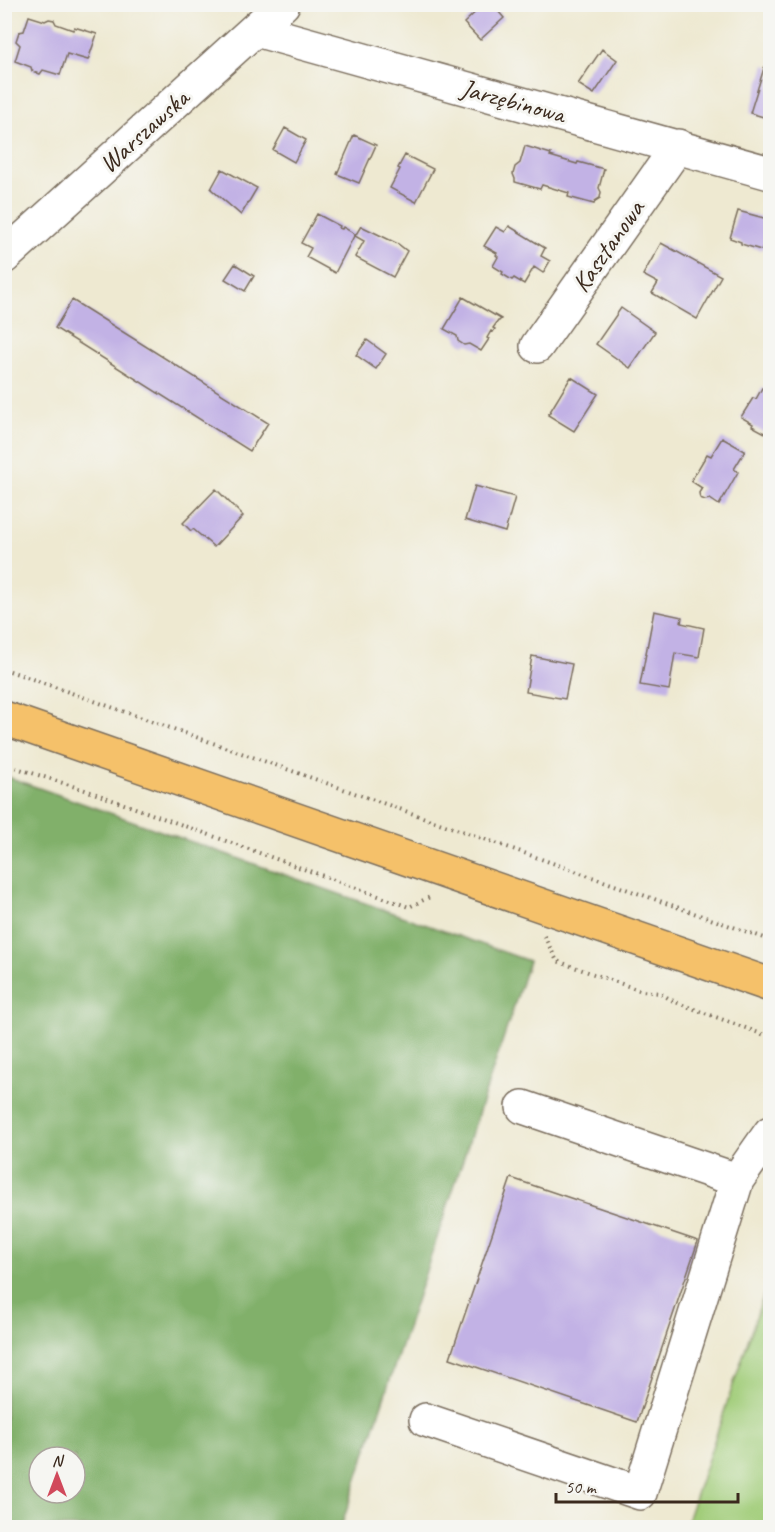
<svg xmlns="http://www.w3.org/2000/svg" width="775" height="1532" font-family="Caveat,sans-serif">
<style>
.green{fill:#a2cd7a;stroke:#6e7c4c;stroke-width:1.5}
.forest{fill:#81b06a;stroke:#5e6d44;stroke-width:1.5;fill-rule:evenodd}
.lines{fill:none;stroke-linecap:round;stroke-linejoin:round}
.stream{stroke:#74aee4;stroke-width:8}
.building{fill:#c2b2e5}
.minor-casing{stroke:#7a6d5d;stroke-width:36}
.major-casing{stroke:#7a6d5d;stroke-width:36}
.path{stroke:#7a6d5d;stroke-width:4;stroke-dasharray:1.5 4.5;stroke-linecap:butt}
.minor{stroke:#fff;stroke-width:33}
.major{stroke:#f5c16b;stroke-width:33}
.labels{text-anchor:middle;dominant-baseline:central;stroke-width:6;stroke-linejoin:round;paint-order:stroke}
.street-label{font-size:26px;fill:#3b2a1e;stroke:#f6f6f2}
</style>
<rect width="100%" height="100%" fill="#f6f6f2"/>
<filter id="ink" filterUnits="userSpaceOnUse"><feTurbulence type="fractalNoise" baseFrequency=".0167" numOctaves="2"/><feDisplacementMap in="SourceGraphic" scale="12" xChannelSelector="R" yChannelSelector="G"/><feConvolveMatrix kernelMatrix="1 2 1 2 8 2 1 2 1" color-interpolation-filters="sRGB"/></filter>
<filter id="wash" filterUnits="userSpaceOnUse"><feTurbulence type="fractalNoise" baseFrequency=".008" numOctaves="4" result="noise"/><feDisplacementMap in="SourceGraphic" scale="24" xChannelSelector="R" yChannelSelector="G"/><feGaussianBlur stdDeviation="1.35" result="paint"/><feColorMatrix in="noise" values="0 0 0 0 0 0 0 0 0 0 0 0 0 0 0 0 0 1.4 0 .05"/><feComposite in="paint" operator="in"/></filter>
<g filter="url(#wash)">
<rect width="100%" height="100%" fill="#eee9d1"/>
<path class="green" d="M770,1276V1527H685Z"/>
<path class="forest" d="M5,776L529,961L341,1527H5ZM39,1457H75V1493H39Z"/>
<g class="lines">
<path class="stream" d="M242,4V5"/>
</g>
<g id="blocks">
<path class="building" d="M484,4H492L504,18L480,40L464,23Z
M29,16L45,21L49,19L54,20L56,24L73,30L74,27L97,34L88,60L67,54L60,75L43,70L40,74L32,71L31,67L15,61L20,45L16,41L19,32L24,31Z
M602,49L617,60L594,94L578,84Z
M765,65L770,67V119L750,113Z
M285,128L306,140L294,162L273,150Z
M354,135L376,145L359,183L337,174Z
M525,146L551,154L550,156L577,164L578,162L604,169L599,188L601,192L600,198L595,201L594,204L568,197L569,193L542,185L540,189L515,182V179L513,174L515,167L520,163Z
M405,155L433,169L416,202L390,188L400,169L398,168Z
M222,169L257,188L241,215L211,189Z
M738,211L768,219L770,214V250L762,248L761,250L741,244V242L730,238Z
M317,214L340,226L339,228L342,229L343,227L355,234L335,273L306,257L311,248L301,243Z
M361,226L398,244L407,251L393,277L355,257L364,241L355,236Z
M509,226L545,248L541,256L550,261L543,273L534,267L524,284L514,278L512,280L502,274L503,272L493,266L498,257L496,255L497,253L484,246L496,227L505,232Z
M661,243L721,276L697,319L652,293L658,283L643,275Z
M235,264L254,276L245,291L225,279Z
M463,297L501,319L499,321H498L493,328L495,329L493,332L491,331L487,338L489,339L481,351L469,344L464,345L458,341L457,336L444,329Z
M72,300L268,423L250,451L55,328Z
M621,308L655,332L630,368L596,344Z
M367,340L386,354L376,369L356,355Z
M571,377L598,394L574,431L548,415Z
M770,385V434L766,431L765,433L752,426L753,424L741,417L753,398L756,399L762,388L767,390Z
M722,438L745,451L734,469L738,472L719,505L710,499L705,500L700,498L699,493L702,488L691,481L707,454L711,456Z
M475,486L515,497L505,532L465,520Z
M216,489L243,516L214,547L193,529L191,531L183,523Z
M654,611L682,617L681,623L704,628L699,657L675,653L669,690L640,685Z
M532,656L572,664L565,699L526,692Z
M511,1178L698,1241L637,1422L450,1358Z"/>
</g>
</g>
<g filter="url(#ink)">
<use href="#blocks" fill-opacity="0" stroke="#7a6d5d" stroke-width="1.5"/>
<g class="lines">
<g class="minor-casing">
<path id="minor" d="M256,30L770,173
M4,257L283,4
M537,346L678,146
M523,1107L737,1180
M426,1420L640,1493L737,1180L770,1133"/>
</g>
<g class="major-casing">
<path id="major" d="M4,718L770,985"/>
</g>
<path class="path" d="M4,669L770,940
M4,764L88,791L409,907L430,897
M544,936L557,961L642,991L660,993L675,1002L770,1037"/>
<use href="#minor" class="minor"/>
<use href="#major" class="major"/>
</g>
</g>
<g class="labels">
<g class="street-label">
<text transform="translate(513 101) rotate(15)">Jarzębinowa</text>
<text transform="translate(144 131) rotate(-42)">Warszawska</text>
<text transform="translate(608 246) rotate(-55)">Kasztanowa</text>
</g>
</g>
<rect width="775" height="1532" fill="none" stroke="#f6f6f2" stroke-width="24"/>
<g transform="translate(57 1475)"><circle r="28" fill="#f6f6f2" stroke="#aba49d" stroke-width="1.5"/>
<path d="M0-4.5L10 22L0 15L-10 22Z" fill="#d1495b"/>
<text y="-9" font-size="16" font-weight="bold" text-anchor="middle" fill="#3b2a1e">N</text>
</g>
<path d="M556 1493v9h182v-9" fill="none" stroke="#3b2a1e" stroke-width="3"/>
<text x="565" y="1493" font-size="18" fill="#3b2a1e" stroke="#f6f6f2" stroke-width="4.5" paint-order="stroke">50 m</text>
</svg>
